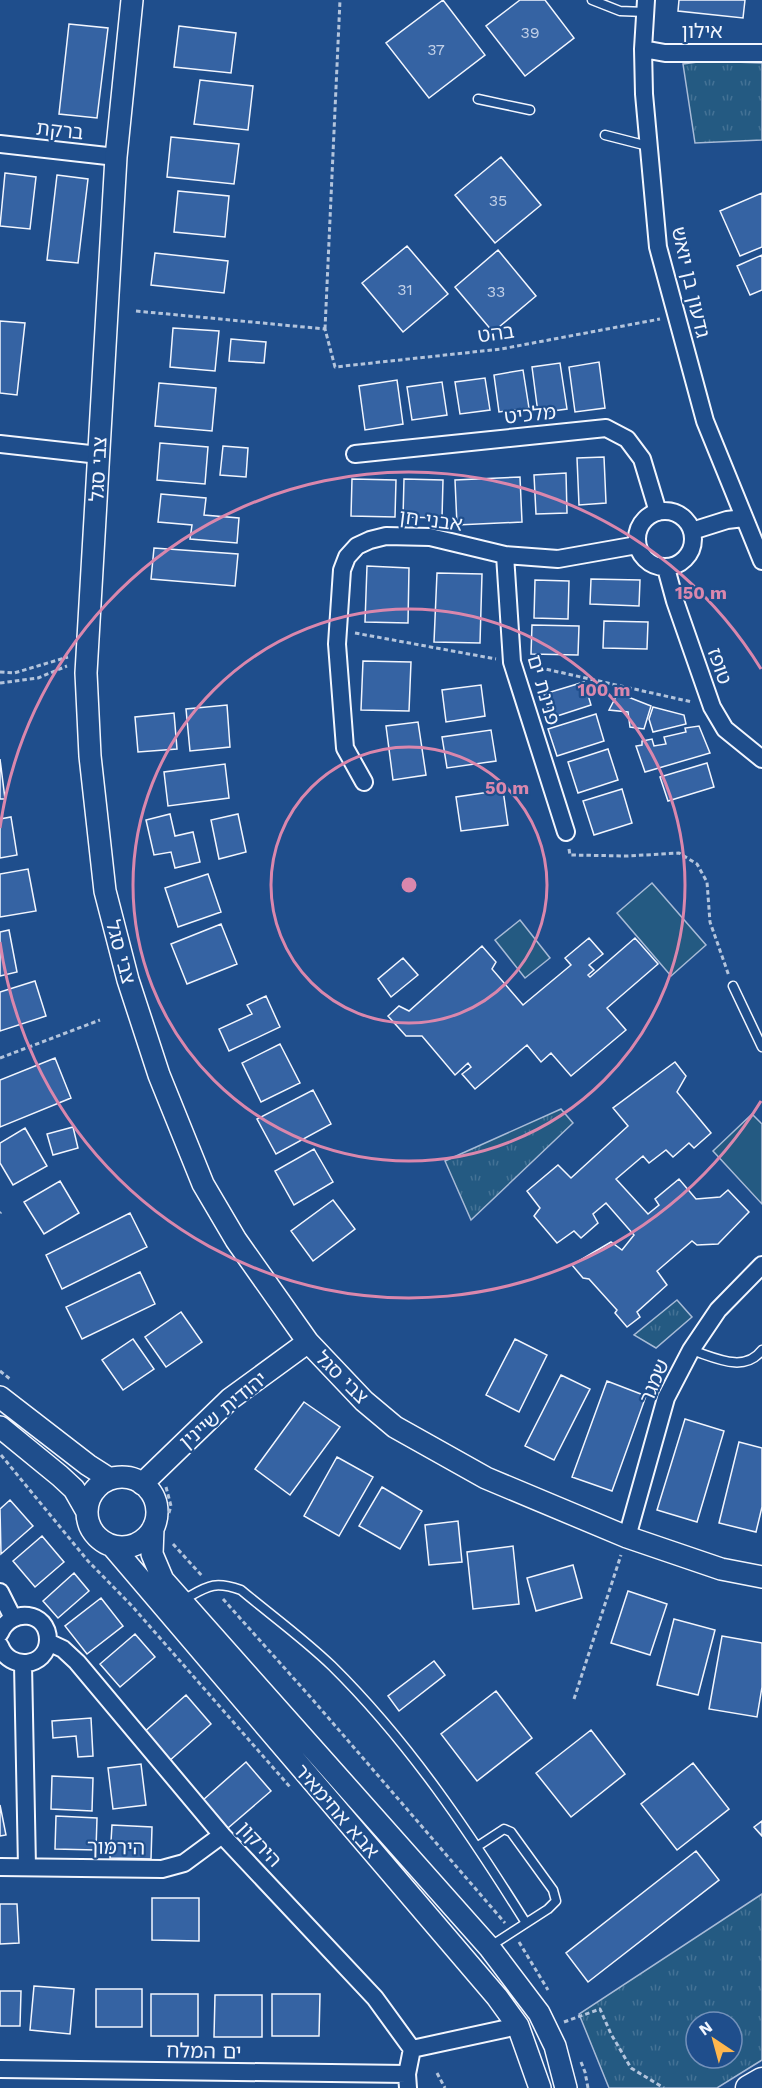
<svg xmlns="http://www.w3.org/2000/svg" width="762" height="2088" font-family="'Work Sans','Noto Sans Hebrew',sans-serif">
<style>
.park{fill:url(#park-tufts);stroke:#a8bbd7;stroke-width:1.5;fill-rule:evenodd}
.pitch{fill:#245a82;stroke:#a8bbd7;stroke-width:1.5}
.building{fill:#3563a3;stroke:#f2f6ff;stroke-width:1.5}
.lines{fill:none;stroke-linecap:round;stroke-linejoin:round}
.service-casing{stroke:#f2f6ff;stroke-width:11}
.minor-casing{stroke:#f2f6ff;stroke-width:20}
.tertiary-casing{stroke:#f2f6ff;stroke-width:24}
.secondary-casing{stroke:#f2f6ff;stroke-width:27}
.path{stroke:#b3c4dc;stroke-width:3;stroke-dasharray:4.5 3;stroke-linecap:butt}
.service{stroke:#1f4e8c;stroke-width:8}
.minor{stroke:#1f4e8c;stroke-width:16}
.tertiary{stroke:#1f4e8c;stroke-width:21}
.secondary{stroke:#1f4e8c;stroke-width:24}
.ring{fill:none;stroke:#da87ad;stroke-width:3}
.labels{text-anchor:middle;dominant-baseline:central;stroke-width:4.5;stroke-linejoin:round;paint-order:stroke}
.number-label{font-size:16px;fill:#c3d1e8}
.street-label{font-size:20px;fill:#f2f6ff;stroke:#1f4e8c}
.centre{fill:#da87ad;stroke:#1f4e8c;stroke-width:3}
.ring-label{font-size:18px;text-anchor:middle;font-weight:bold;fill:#da87ad;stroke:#1f4e8c;stroke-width:4.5;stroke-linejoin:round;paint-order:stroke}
</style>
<defs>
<pattern id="park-tufts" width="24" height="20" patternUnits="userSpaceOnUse" patternTransform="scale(1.5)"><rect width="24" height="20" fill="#245a82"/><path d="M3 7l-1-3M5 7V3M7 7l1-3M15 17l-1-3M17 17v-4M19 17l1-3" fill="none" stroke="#447295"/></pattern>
</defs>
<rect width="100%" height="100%" fill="#1f4e8c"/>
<path class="park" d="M705,61L762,63V140L695,143L683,64Z
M561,1109L573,1123L471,1220L445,1161Z
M677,1300L692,1317L656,1348L634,1335Z
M762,1894V2060L717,2088H609L579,2014ZM696,2022H732V2058H696Z"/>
<path class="pitch" d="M652,883L706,945L671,976L617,913Z
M520,920L550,958L525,978L495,940Z
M752,1114L762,1124V1204L713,1151Z"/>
<path class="building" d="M443,0L485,55L429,98L386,43Z
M520,0H545L574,38L525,76L486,26Z
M679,0H745L743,18L678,11Z
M69,24L108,28L97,118L59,114Z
M179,26L236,33L231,73L174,67Z
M200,80L253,86L248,130L194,124Z
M171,137L239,144L234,184L167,177Z
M501,157L541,205L495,243L455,195Z
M5,173L36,177L30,229L0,226Z
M57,175L88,179L78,263L47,260Z
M178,191L229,196L225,237L174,232Z
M762,193V247L740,256L720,211Z
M407,246L448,294L403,332L362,283Z
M498,250L536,296L493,332L455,287Z
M155,253L228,261L224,293L151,285Z
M762,255V290L750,295L737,266Z
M0,321L25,323L17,395L0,393Z
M173,328L219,331L215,371L170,367Z
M231,339L266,342L264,363L229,361Z
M599,362L605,408L575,412L569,367Z
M560,363L567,409L538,413L532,367Z
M523,370L529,408L499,412L494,375Z
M485,378L490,410L460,414L455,382Z
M397,380L403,424L365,430L359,386Z
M442,382L447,415L412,420L407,387Z
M159,383L216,388L212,431L155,426Z
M160,443L208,447L205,484L157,480Z
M223,446L248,448L246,477L220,475Z
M604,457L606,503L579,505L577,458Z
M566,473L567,513L536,514L534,475Z
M520,477L522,522L457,525L455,480Z
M352,479L396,480L395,517L351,516Z
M404,479L443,480L442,518L403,517Z
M161,494L206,498L204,515L239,518L237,543L190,539L192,525L158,522Z
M154,548L238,554L235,586L151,579Z
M367,566L409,568L408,623L365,622Z
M437,573L482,574L480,643L434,642Z
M591,579L640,580L639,606L590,604Z
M535,580L569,581L568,619L534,618Z
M604,621L648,622L647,649L603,648Z
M532,625L579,626L578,655L531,654Z
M363,661L411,662L409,711L361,710Z
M584,682L591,705L551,718L544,694Z
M481,685L485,716L446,722L442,690Z
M618,693L651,706L644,729L630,727L628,712L609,710Z
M227,705L230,747L190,751L186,709Z
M653,707L684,715L686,724L653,732L649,719Z
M174,713L177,749L138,752L135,717Z
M596,714L604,741L557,756L548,729Z
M418,722L426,775L393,780L386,726Z
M699,726L710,753L645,772L636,746L642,745V741L652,739L654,746L666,744L664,737L686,732L685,728Z
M491,730L496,761L447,768L442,737Z
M608,749L618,780L578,793L568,762Z
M0,759L5,799H0Z
M707,763L714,787L668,801L660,777Z
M225,764L229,798L168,806L164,772Z
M622,789L632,823L594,835L583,801Z
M503,790L508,825L461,831L456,797Z
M170,814L175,836L193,832L200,862L175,868L171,852L154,855L146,820Z
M238,814L246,852L219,859L211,820Z
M11,817L17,855L0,858V819Z
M28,869L36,911L0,917V874Z
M208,874L221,912L178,927L165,888Z
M221,924L237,964L187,984L171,944Z
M9,930L17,972L0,976V932Z
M589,938L603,954L589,965L594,970L588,975L590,977L635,938L658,964L607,1008L626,1030L571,1076L551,1053L541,1062L527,1045L475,1089L462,1074L471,1067L468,1063L455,1075L422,1036H406L388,1016L399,1006L409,1011L482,946L496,962L492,969L523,1005L571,965L565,958Z
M403,958L418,975L391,997L378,979Z
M35,981L46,1016L0,1031V992Z
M266,996L280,1027L229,1051L219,1029L252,1014L247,1005Z
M280,1044L300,1083L261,1102L242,1063Z
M55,1058L71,1098L0,1127V1080Z
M675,1062L686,1076L677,1092L711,1133L694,1148L689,1143L673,1157L666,1150L649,1163L643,1156L616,1179L648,1214L659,1205L655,1199L679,1179L696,1199L720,1197L728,1190L749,1212L718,1244L697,1245L692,1241L657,1271L667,1285L637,1312L640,1317L627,1327L615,1313L617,1310L589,1279L583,1278L572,1265L611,1242L622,1250L634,1235L606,1203L593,1214L598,1223L581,1238L574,1231L557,1243L534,1216L540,1208L527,1191L558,1165L571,1178L628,1126L613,1108Z
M313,1090L331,1124L276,1154L257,1119Z
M73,1127L78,1148L53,1155L47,1134Z
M25,1128L47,1166L13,1185L0,1163V1143Z
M314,1149L333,1182L294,1205L275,1171Z
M60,1181L79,1213L44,1234L24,1202Z
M333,1200L355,1229L313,1261L291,1231Z
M130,1213L147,1247L62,1289L46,1255Z
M140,1272L155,1304L82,1339L66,1307Z
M181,1312L202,1342L166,1367L145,1337Z
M133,1339L154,1369L123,1390L102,1360Z
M515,1339L547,1355L519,1412L486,1395Z
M561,1375L590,1389L554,1460L525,1446Z
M607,1381L646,1396L612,1491L572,1477Z
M304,1402L340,1427L290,1495L255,1469Z
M685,1419L724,1431L697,1522L657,1510Z
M739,1442L762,1448V1507L756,1532L719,1523Z
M337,1457L373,1477L339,1536L304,1516Z
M382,1487L422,1511L400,1549L359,1526Z
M10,1500L33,1526L1,1554L0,1509Z
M458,1521L462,1562L429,1565L425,1525Z
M42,1536L64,1562L35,1587L13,1561Z
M513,1546L519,1604L473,1609L467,1552Z
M573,1565L582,1598L536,1611L527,1578Z
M74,1573L89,1591L58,1618L43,1601Z
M628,1591L667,1604L650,1655L611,1643Z
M101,1598L123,1626L87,1654L65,1626Z
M674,1619L715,1630L698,1695L657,1685Z
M135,1634L155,1657L120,1687L100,1664Z
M722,1636L762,1643V1687L757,1717L709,1709Z
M434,1661L445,1675L399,1711L388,1696Z
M496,1691L532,1738L477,1781L441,1734Z
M186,1695L211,1724L168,1762L143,1733Z
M91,1718L93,1756L78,1757L76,1736L53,1738L52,1721Z
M591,1730L625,1774L571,1817L536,1773Z
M246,1762L271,1791L228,1828L203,1800Z
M693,1763L729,1809L677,1850L641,1804Z
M141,1764L146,1805L113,1809L108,1768Z
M52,1776L93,1778L92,1811L51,1809Z
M0,1805L6,1835L0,1836Z
M56,1816L97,1818L96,1850L55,1849Z
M762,1821V1836L754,1827Z
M112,1825L152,1827L151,1859L110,1858Z
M696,1851L719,1880L588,1982L566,1953Z
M152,1898H199V1941L152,1940Z
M0,1904H17L19,1943L0,1944Z
M34,1986L74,1989L70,2034L30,2030Z
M96,1989H142V2027H96Z
M0,1991H21L20,2026H0Z
M151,1994H198V2036H151Z
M272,1994H320L319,2036H272Z
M215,1995H262V2037H214Z"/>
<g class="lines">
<g class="service-casing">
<path id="service" d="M592,0L620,11L645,12
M478,99L530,110
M605,135L648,146
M733,986L762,1047
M691,1350C714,1357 744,1374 762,1350
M181,1601C207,1587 212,1580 241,1590C271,1615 304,1639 332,1666C409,1742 469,1832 526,1923
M478,1846L504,1829L511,1832L553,1890L556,1901L548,1909L489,1947"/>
</g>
<g class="minor-casing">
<path id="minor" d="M646,0L643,49L644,94L658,247L705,421L762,561
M643,49L665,53H762
M0,144L116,157
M0,444L99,455
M355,454L606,428L627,439L642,459L658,512
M637 539a28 28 0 1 1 56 0a28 28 0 1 1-56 0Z
M692,531L727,520L744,518
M505,555L512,662L566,832
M666,568L675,601L712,707L725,729L762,759
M364,782L345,748L337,644L342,570L347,557L357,546L370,540L386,536L430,537L505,555L558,559L637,545
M627,1537L666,1398L691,1350L718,1310L762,1265
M0,1592L13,1618
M0,1633C11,1607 48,1611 48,1640C47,1668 9,1671 0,1646
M48,1642L63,1649L77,1662L222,1835L375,1998L412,2049L407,2074L408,2088
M23,1664L27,1867
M0,1867L162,1869L184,1863L222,1835
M412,2049L518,2026
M0,2069L407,2074"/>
</g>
<g class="tertiary-casing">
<path id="tertiary" d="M132,0L116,157L86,673L90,756L105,891L128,980L159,1075L203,1184L236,1240L308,1342L364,1401L395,1427L486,1478L627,1537L721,1569L762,1577
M0,1397L88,1465L110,1479
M0,1427L60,1476L74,1489L86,1510
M87 1512a35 35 0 1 1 70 0a35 35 0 1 1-70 0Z
M142,1484L230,1399L308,1342
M153,1528L152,1554L163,1580L489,1947L539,2013L555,2046L566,2088
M113,1547L497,1997L518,2026L540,2088"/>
</g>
<g class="secondary-casing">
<path id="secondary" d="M748,2088L762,2080"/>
</g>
<path class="path" d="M136,311L325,329L335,367L501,349L660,319
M325,329L340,0
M355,633L496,659
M532,666L692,702
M0,672L14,673L68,657
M0,683L38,678L67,666
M569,849L570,855L628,856L679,853L697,864L707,882L710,922L729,976
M0,1058L100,1020
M0,1213L1,1212
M0,1371L10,1379
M1,1455L88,1561L132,1606L290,1787
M166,1487L171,1506L168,1516
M173,1544L203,1577
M223,1599L313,1700L505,1923
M574,1699L621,1555
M519,1942L548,1990
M564,2022L600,2009L611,2034L631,2068L664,2088
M581,2062L585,2072L588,2088
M437,2073L445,2088"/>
<use href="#service" class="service"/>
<use href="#minor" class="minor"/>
<use href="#tertiary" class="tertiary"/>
<use href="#secondary" class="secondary"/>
</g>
<g class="ring">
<circle cx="409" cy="885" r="138"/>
<circle cx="409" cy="885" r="276"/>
<path d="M761 1101A413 413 0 0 1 0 942M0 828A413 413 0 0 1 761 669"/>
</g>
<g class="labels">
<g class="number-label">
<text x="530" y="32">39</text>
<text x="436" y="49">37</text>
<text x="498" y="200">35</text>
<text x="405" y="289">31</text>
<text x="496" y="291">33</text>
</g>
<g class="street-label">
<text x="702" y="31">אילון</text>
<text transform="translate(60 130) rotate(6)">ברקת</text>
<text transform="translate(691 282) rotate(77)">גדעון בן יואש</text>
<text transform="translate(496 333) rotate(-8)">בהט</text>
<text transform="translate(530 414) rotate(-6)">מלכיט</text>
<text transform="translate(98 469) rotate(-87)">צבי סגל</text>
<text transform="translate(431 520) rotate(7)">אבני חן</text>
<text transform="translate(720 666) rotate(71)">טופז</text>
<text transform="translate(544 690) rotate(74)">פנינת ים</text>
<text transform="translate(121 952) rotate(75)">צבי סגל</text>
<text transform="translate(342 1377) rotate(45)">צבי סגל</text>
<text transform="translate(654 1381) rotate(-67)">שמגר</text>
<text transform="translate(223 1410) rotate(-40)">יהודית שיינין</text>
<text transform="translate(337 1811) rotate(49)">אבא אחימאיר</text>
<text transform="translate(260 1844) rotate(47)">הירקון</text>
<text transform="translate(116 1847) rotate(1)">הירמוך</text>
<text transform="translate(204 2051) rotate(1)">ים המלח</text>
</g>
</g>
<circle cx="409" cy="885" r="9" class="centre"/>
<g class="ring-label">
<text x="701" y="599">150 m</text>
<text x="604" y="696">100 m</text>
<text x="507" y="794">50 m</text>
</g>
<g transform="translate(714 2040) rotate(324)"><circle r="28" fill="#1f4e8c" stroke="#7391ba" stroke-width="1.5"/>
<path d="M0-4.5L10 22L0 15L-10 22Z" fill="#ffb74d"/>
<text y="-9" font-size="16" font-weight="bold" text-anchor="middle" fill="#f2f6ff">N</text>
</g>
</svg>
